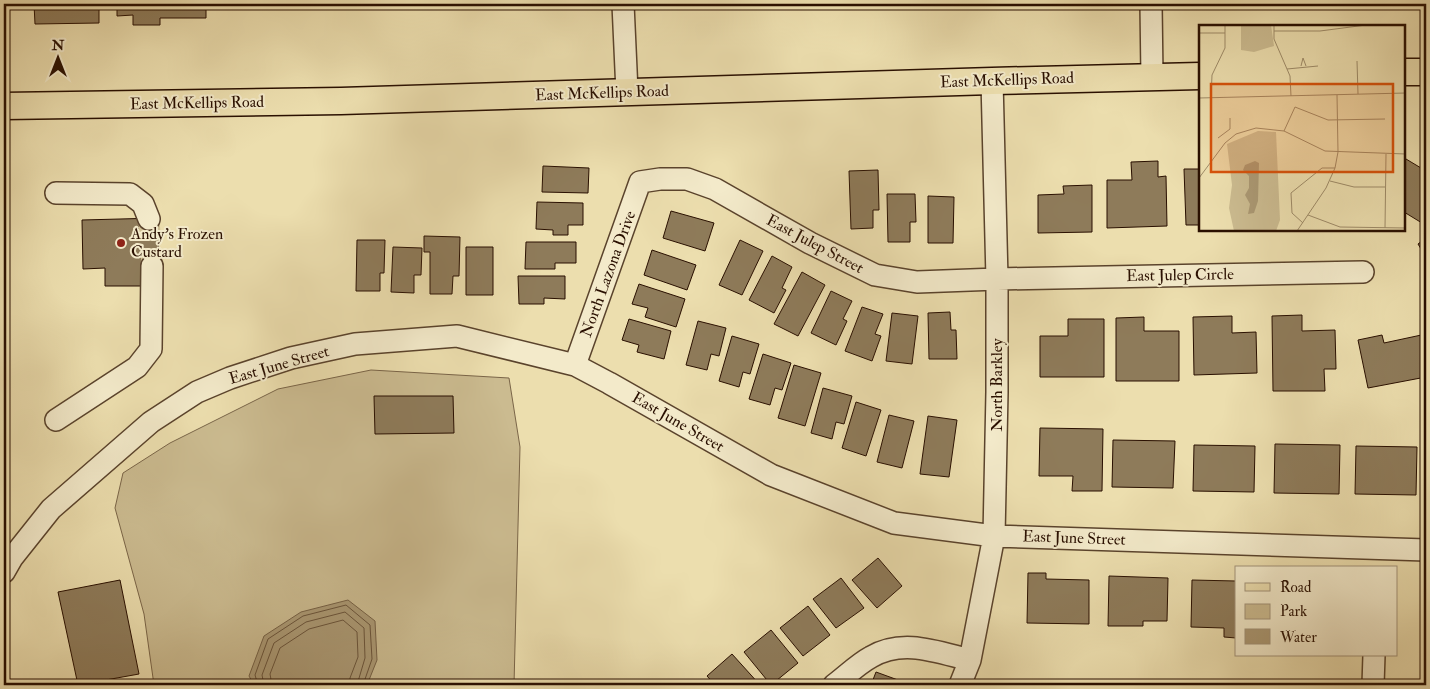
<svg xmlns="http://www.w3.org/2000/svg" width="1430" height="689" font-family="'IM FELL Double Pica',serif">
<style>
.green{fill:#cbbb90;stroke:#7a6548}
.water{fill:#aa9873;stroke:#766145}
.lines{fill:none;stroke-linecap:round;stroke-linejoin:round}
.shore{stroke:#6a543a;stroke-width:1}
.building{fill:#8e7b5a;stroke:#290f00}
.minor-tunnel{stroke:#cfbf94;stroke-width:21;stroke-dasharray:21 11;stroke-linecap:butt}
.minor-casing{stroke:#5a432c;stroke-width:24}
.major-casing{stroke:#290f00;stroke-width:29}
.minor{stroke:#f3eaca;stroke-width:21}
.major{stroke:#ecdeae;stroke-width:26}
.poi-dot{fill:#8f2418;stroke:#f3eaca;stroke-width:2}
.labels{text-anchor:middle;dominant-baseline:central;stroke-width:4;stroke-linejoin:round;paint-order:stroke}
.street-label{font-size:16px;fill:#290f00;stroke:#f3eaca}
.poi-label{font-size:16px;fill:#290f00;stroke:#f3eaca;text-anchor:start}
.inset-road{fill:none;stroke:#9e8b68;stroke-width:1}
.view{fill:#d5520b;fill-opacity:0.15;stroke:#d5520b;stroke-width:2.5}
.inset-edge{fill:none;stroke:#290f00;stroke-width:2.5}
</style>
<rect width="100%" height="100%" fill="#ecdeae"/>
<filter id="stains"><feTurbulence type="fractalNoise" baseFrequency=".004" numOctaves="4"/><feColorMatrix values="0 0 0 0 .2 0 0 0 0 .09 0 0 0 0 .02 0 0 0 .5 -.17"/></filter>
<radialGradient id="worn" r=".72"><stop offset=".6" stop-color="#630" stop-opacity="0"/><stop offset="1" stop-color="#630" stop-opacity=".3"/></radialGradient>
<path class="green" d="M371,370L509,378L520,447L514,685H154L144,614L115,508L123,473L170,443L278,389Z"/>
<path class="water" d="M348,600L375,621L377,660L367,685H254L249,676L264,636L301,612Z"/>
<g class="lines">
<path class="shore" d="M258,685L255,675L268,639L303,616L346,605L370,625L372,659L363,685
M264,685L262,675L274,643L306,622L345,612L364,628L365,658L357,685
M272,685L270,674L280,648L309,629L343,620L357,632L358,657L350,678L349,685"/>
</g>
<path class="building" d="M34,4H99V23L35,24Z
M117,4H206V18H160V25H133V15L117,16Z
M1080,4H1111V7L1080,6Z
M1406,159L1426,171V216L1422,223L1404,212V164Z
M1158,161V177L1166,176L1167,226L1107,228V180H1132L1131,162Z
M543,166L589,168L588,193L542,192Z
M1184,169H1200V225H1186Z
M878,170L879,210H873V228L851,229L849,171Z
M1092,185V232L1038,233V195L1064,194L1063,186Z
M887,194H915L916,222H910V242H888Z
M928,196L954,197L953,243H928Z
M537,202L583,203V225H568V235H553V230L536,229Z
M671,211L714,223L705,251L663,238Z
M158,218L159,266H141L142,286H105V268L83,269L82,220Z
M424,236L460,237L459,276H453L452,294H430V252H424Z
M1426,238V257L1418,244Z
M357,240H385L384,273H380V291H356Z
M740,240L763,251L742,295L719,285Z
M526,242H576V263H555V269H525Z
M393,247L422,248L421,275H414V293L391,292Z
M466,247H493V295H466Z
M652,250L696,265L687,290L644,275Z
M772,256L792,267L782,288L786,290L774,313L749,300Z
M802,272L825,285L798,336L774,324Z
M518,276H565V299L544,298V304H519Z
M639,284L685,299L676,327L645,317L648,308L632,304Z
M831,291L852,301L843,319L847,321L836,345L811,333Z
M862,307L883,314L875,334L881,336L872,361L845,351Z
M950,312L951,330H956L957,359H929L928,313Z
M892,313L918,316L912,364L886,361Z
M1302,315V331L1335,330L1336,369H1324L1325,391H1273L1272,316Z
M1232,316V333L1256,332L1257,373L1194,375L1193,317Z
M1144,317V331H1179V381H1116V318Z
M629,319L671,331L664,359L637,352L639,345L622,340Z
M1068,319H1104V377H1040V336H1068Z
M698,321L726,328L719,356L711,354L707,370L686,365Z
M1426,334V377L1368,388L1358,340L1382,335L1384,343Z
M732,336L759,344L750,374L743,372L739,387L719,381Z
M763,354L791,363L782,390L775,388L770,405L749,399Z
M794,365L821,373L805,426L778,418Z
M823,388L852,396L844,424L836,422L832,439L811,433Z
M374,396H453L454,433L375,434Z
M856,402L881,410L866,456L842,448Z
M889,415L914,421L902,468L877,462Z
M928,416L957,420L949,477L920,474Z
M1040,428L1103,429L1102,491H1072L1073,476H1039Z
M1113,440L1175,441L1173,488L1112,487Z
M1275,444L1340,445L1339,494L1274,493Z
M1194,445L1255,446L1254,492L1193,491Z
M1356,446L1417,447L1416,495L1355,494Z
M878,558L902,586L877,608L852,580Z
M1028,573H1046V579L1089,580V624L1027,623Z
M1109,576L1168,578L1167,621H1143V626H1108Z
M841,578L864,608L836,628L813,599Z
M120,580L139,674L78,685L58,592Z
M1192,580L1236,581V638L1224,637V628L1191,627Z
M808,606L830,635L803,656L780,628Z
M1423,629H1426V652H1422Z
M771,630L798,663L771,685L744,652Z
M732,654L760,685H715L707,676Z
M876,672L909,684V685H871Z"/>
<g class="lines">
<path class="minor-tunnel" d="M149,219L152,266"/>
<g class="minor-casing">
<path id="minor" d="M623,4L627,92
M1151,4L1152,77
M56,193L130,194L143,204L149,219
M575,365L640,182L660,179H687L715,189L810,243L875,275L917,282L997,279L1363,272
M56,420L137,367L151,349L152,266
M4,572L12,558L51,509L151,422L197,392L230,378L291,358L355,344L457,336L575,365L609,383L771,475L894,523L994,536L1426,550
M834,685C846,676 858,664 871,657C903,638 937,652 970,660
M960,685L970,660L994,536L997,392V279L992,81
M1373,685L1374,655"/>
</g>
<g class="major-casing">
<path id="major" d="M1404,72H1426
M4,106L341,101L992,81L1200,76"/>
</g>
<use href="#minor" class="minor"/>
<use href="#major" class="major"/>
</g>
<circle class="poi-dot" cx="121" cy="243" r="5"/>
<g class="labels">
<g class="street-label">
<text transform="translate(1007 80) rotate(-2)">East McKellips Road</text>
<text transform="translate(602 93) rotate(-2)">East McKellips Road</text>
<text transform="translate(197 103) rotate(-1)">East McKellips Road</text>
<text transform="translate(815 244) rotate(28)">East Julep Street</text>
<text transform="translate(608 274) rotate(-70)">North Lazona Drive</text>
<text transform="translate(1180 275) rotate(-1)">East Julep Circle</text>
<text transform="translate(279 365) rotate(-16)">East June Street</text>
<text transform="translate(997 385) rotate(-90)">North Barkley</text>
<text transform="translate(678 422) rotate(30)">East June Street</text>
<text transform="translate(1074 538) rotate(2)">East June Street</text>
</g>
<g class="poi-label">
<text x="131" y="234">Andy's Frozen<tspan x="131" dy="18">Custard</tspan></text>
</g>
</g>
<g transform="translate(1199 25)">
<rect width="206" height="206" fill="#ecdeae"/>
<path d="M42,0H72L75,21L55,27L42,25ZM59,106L77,107L81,195L77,206H35L30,183L33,160L28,119Z" fill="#cbbb90"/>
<path d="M56,136L60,138L59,176L55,188L49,189L51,179L46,170L50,163V151L44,145L46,140Z" fill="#aa9873"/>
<path class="inset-road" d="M75,0V14L91,51L92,71M75,6H121L167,0M0,8H26M158,36L159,69M102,41L104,33L107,41M88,44L119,41M0,73L207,68M12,73L13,50L26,23V0M85,106L96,82L129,95L186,94M19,113L31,104V93M0,153L26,118L37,109L57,103L85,106L126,126L207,129M131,156L155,162H186M109,190L141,202L207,203M104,198L93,188L92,168L123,143H136M186,203L187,129M98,206L127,163L136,143L139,127L138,70"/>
<path class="view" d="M12,59H194V147H12Z"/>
<rect width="206" height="206" class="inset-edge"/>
</g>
<rect width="1430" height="689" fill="none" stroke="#ecdeae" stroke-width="20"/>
<rect x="5" y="5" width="1420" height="679" fill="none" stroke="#290f00" stroke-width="2.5"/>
<rect x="10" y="10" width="1410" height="669" fill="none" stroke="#290f00"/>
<rect x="1235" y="566" width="162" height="90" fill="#f3eaca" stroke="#a29279"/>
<rect x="1245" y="583" width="25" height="8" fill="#ecdeae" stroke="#a29279"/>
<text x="1280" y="592" font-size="15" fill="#290f00">Road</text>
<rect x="1245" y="604" width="25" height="15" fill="#cbbb90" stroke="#a29279"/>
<text x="1280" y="616" font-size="15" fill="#290f00">Park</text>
<rect x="1245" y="629" width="25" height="15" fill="#aa9873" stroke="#a29279"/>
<text x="1280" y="642" font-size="15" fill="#290f00">Water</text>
<g transform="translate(58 58)" stroke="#f3eaca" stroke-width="4" paint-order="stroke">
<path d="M0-4L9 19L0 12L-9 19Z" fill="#290f00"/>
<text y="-8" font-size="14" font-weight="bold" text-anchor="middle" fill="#290f00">N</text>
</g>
<rect width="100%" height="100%" filter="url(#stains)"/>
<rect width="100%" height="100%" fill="url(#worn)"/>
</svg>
